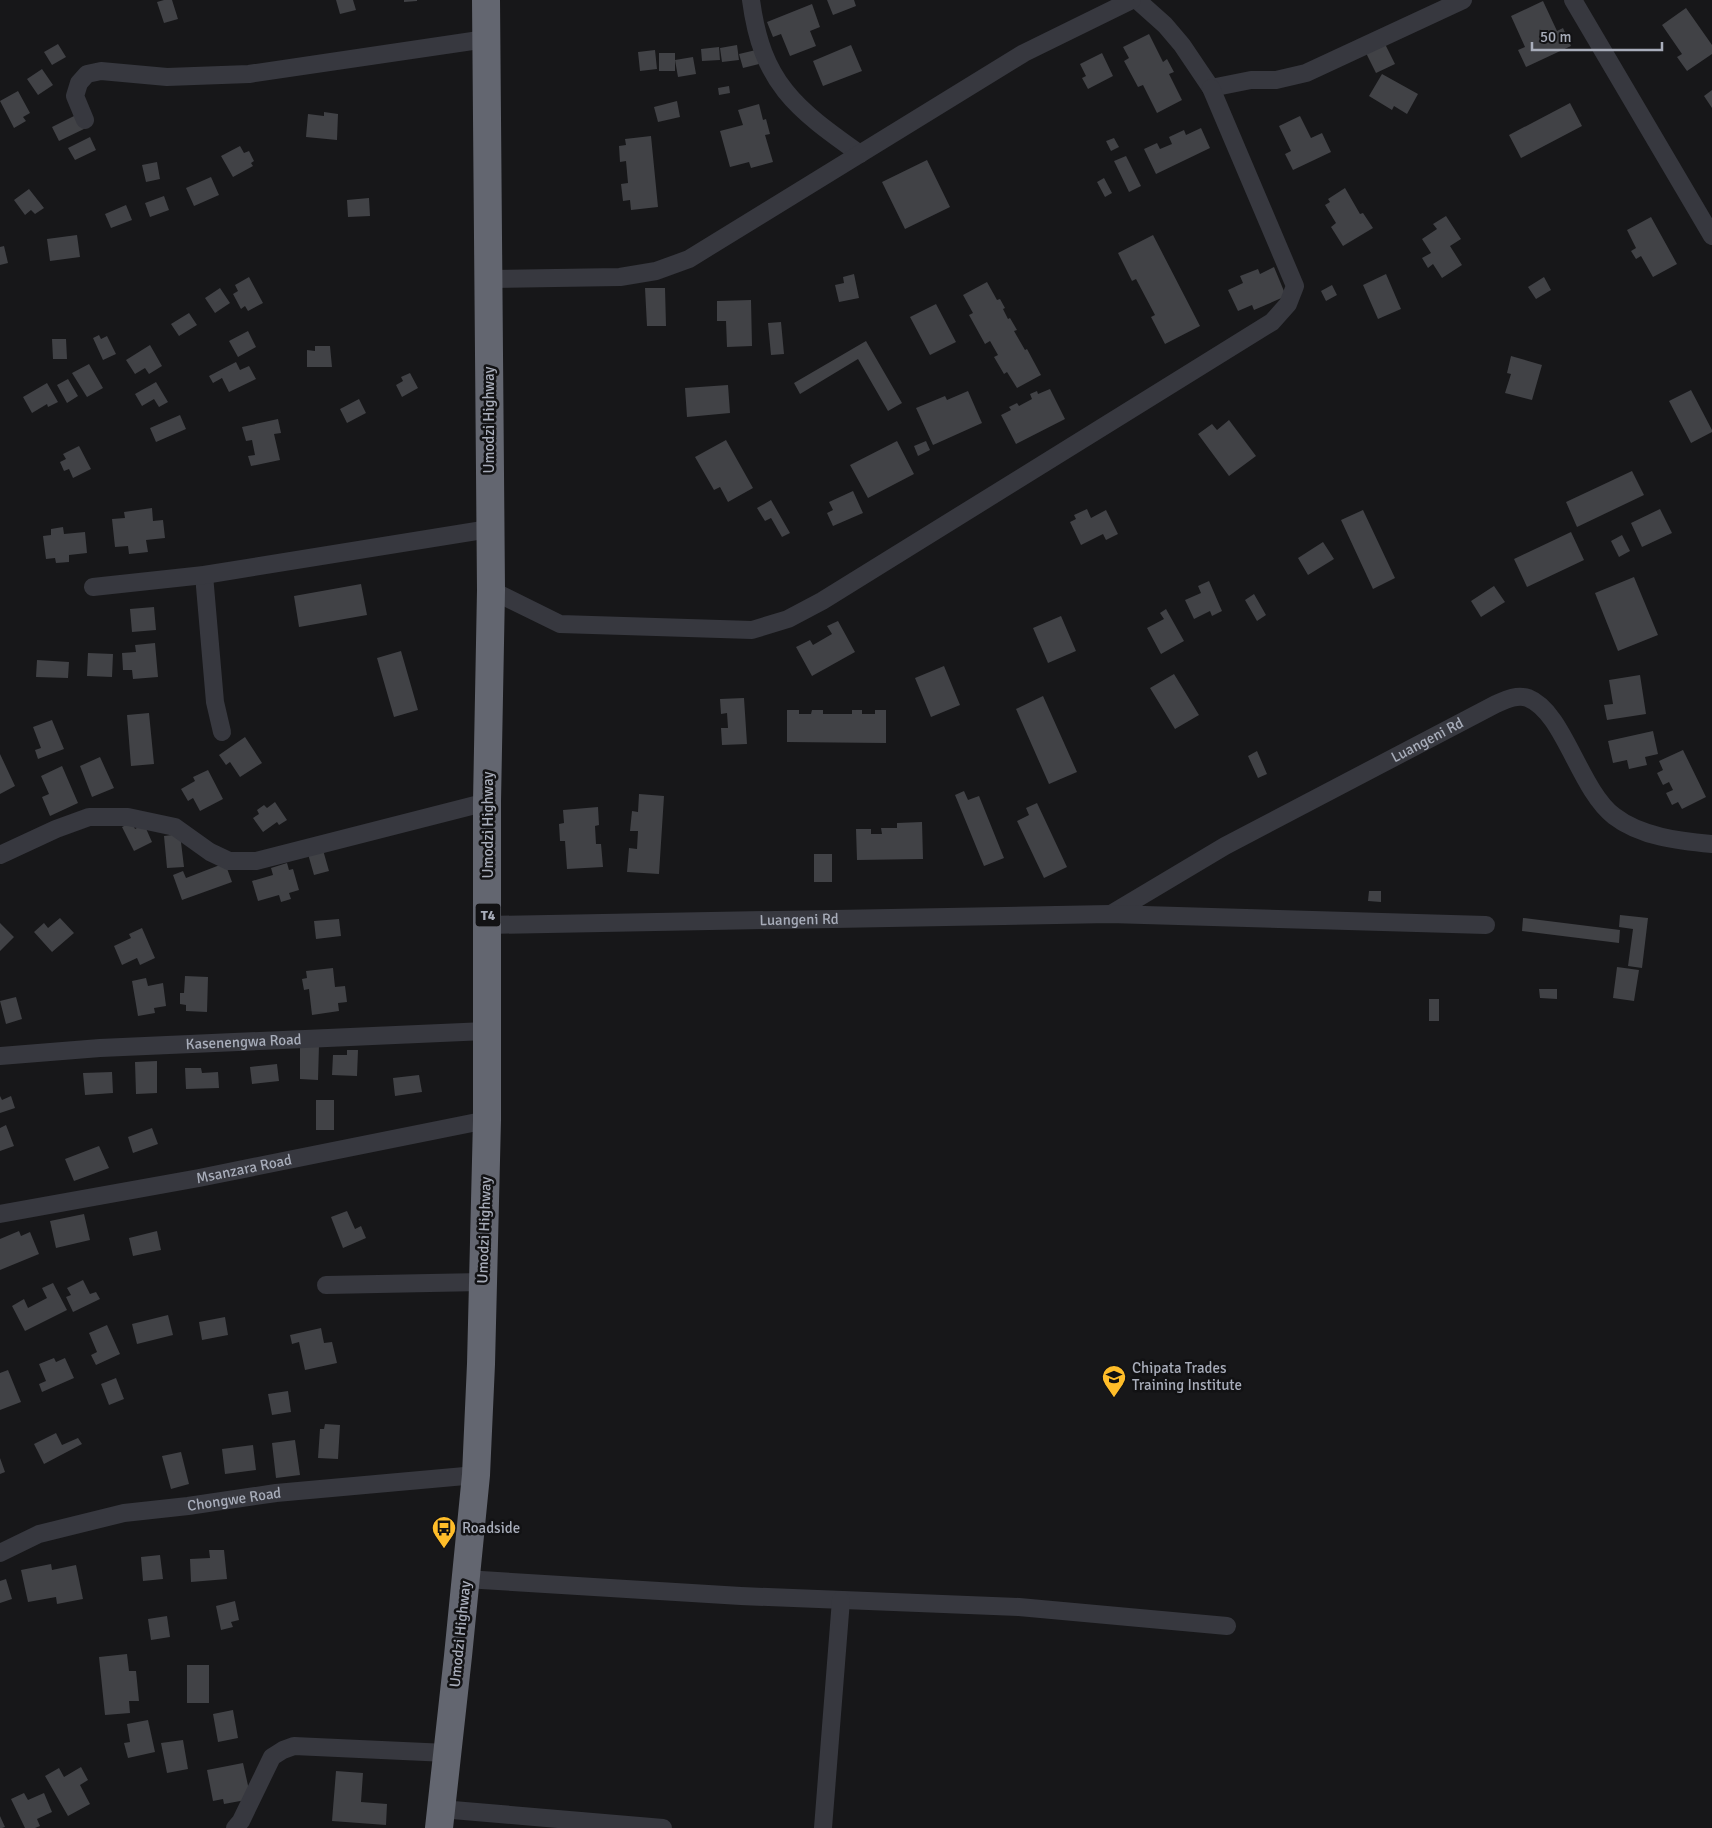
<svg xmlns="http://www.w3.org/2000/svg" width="1712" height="1828" font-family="Signika,sans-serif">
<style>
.building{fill:#414246}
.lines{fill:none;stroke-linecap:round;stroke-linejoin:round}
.street{stroke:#37383f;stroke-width:18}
.highway{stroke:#636670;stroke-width:28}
.labels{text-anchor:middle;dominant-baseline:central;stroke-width:5;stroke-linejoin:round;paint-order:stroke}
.shield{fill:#121214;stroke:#7b7e88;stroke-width:1}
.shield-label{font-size:14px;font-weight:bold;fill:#a8adba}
.street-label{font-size:15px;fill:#a8adba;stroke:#121214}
.poi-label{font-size:15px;fill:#a8adba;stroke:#121214;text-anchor:start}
</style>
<rect width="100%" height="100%" fill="#171719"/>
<path class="building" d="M164,0H172L178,19L164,23L157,2Z
M336,0H353L356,10L340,14Z
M404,0H417V1L404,2Z
M827,0H854L856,6L833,15Z
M1543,1L1557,31L1563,28L1571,46L1526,67L1518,50L1525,47L1511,16Z
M812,4L820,27L810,31L816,46L790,56L781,34L773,37L767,22Z
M1686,8L1712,45V54L1687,71L1677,57L1682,54L1662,25Z
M1149,34L1163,62L1167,59L1174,72L1169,74L1182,100L1157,113L1143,85L1138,87L1124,61L1129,58L1123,47Z
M58,44L66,57L52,65L44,52Z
M1385,44L1395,64L1376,73L1366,53Z
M737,45L739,60L722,62L720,48Z
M851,45L862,71L823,86L813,61Z
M719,47L720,60L702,61L701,49Z
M655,50L657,69L640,71L638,52Z
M756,50L759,64L743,68L739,54Z
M659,53H675V71H659Z
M1102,53L1113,76L1088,89L1082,78L1086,76L1080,64Z
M693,57L696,74L678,77L675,60Z
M42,69L53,85L38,95L27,79Z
M1382,74L1418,94L1407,114L1394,106L1392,110L1369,96Z
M729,86L730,93L719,95L718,88Z
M1712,90V108L1704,96Z
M18,91L30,113L23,117L26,121L14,128L0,101Z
M677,101L680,117L658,122L654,107Z
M1570,103L1582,126L1521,158L1509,135Z
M759,104L763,120L766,119L770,134L765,135L773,162L751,168L749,162L730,167L720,131L743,125L738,110Z
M324,112L338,114L337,140L306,137L308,114L324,116Z
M78,114L86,128L59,141L52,127Z
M1300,116L1311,138L1322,133L1331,152L1293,170L1285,154L1291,151L1279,126Z
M1201,128L1210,148L1156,174L1144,149L1157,143L1160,149L1172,144L1169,137L1184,130L1186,135Z
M651,136L658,207L631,210L630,200L623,201L621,184L628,183L626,161L620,162L619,146L626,145L625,139Z
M90,137L96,150L75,160L68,148Z
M1114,138L1119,147L1111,151L1106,141Z
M240,146L244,153L249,151L254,161L251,163L253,166L233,177L221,156Z
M1126,156L1141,186L1129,192L1114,161Z
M927,160L950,207L905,229L882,182Z
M157,162L160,179L146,182L142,165Z
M211,177L219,195L194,206L186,188Z
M1104,178L1112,193L1105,197L1097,182Z
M1345,188L1360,214L1363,213L1373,228L1343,246L1331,227L1336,223L1325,205L1330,202L1328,199Z
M29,189L44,208L35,214L31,210L25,215L14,200Z
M164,196L169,210L150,217L145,203Z
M369,198L370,216L348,217L347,200Z
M126,205L132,220L111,228L105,214Z
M1446,216L1461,239L1450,246L1462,265L1442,278L1433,264L1428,268L1422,258L1431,253L1422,239L1437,229L1433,224Z
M1651,217L1677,264L1653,277L1641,256L1636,259L1631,251L1636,248L1627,230Z
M77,235L80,257L50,261L47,239Z
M1153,235L1200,326L1165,344L1151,317L1155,315L1136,279L1132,281L1118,253Z
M4,246L8,263L0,265V247Z
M1274,267L1286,296L1254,310L1252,305L1238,311L1228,290L1243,283L1240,276L1258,269L1260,274Z
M854,274L859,298L839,302L835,285L844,283L843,277Z
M1386,274L1401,309L1378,319L1363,285Z
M249,277L263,303L248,311L245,306L241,309L233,294L238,291L235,285Z
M1544,277L1551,290L1536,299L1528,287Z
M987,282L997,300L1000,299L1005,308L1003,309L1008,319L1010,318L1017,330L1014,331L1025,350L1027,349L1041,375L1017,388L1007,372L1004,374L994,357L998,355L990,341L985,344L969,315L973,313L963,295Z
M1332,285L1337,295L1326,301L1321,291Z
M220,288L230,303L215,313L205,298Z
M645,288H665L666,326H647Z
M751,300L752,346L727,347L726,321H717V301Z
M936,304L956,342L930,355L910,317Z
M189,313L197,325L179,336L171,324Z
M781,322L784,354L771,355L768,323Z
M248,331L256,347L238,357L229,341Z
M99,335L101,339L107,336L116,354L103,360L93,338Z
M52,339H66L67,359H53Z
M866,341L902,403L888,411L858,359L800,394L794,383Z
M150,345L162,366L149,374L145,368L135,374L126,360Z
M315,346H330L332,367H307V350L315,351Z
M1511,356L1542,365L1532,400L1505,393L1511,374L1507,373Z
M236,362L240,370L249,366L256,379L229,392L222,378L213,383L209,376Z
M89,364L103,388L87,397L72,373Z
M410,373L418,388L402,397L396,385L403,381L401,377Z
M68,379L78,396L67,403L57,385Z
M156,382L168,402L159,407L154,399L142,406L135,394Z
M47,383L58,402L48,407L47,404L32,413L23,397Z
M728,385L730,413L687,417L685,388Z
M1050,389L1065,419L1016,444L1001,415L1011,410L1009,407L1017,403L1019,406L1032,399L1030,394L1037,391L1038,394Z
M1691,390L1712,430V432L1691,443L1669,401Z
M968,391L982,423L933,445L916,408L945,396L947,400Z
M359,399L366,413L347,423L340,409Z
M180,415L186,429L156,442L150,428Z
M278,419L281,433L274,434L280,460L251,466L248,456L255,455L252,440L246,441L242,427Z
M1229,420L1256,456L1229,476L1198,434L1212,424L1217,430Z
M726,440L753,488L728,502L720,487L714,490L695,457Z
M897,441L914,474L868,498L850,465Z
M926,441L930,450L918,456L914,446Z
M79,446L91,469L73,478L69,469L64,471L60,462L66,459L63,454Z
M1632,471L1644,495L1577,527L1566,502Z
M853,491L863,513L833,526L827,513L833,510L829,502Z
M771,500L790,533L782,537L771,518L765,521L757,508Z
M152,508L153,521L163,520L165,538L146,540L148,552L129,554L128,546L115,547L112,519L125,518L124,512Z
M1087,509L1091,518L1106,510L1118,534L1106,540L1103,534L1081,545L1070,522L1076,519L1074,515Z
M1660,509L1672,533L1642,547L1631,523Z
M1363,510L1395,578L1373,589L1341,520Z
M63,527L64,534L85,532L87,553L69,555V562L56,563L55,558L46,559L43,536L51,535V529Z
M1571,532L1584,560L1527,587L1514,559Z
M1622,535L1630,551L1619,557L1611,541Z
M1323,542L1334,559L1308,575L1298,558Z
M1634,577L1658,635L1618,651L1595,593Z
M1209,581L1222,611L1212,616L1210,611L1194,619L1185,600L1201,593L1198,586Z
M361,584L367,615L299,627L294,596Z
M1494,586L1505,602L1481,617L1471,601Z
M1254,594L1266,615L1257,621L1245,600Z
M154,607L156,630L132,632L130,609Z
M1166,609L1184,641L1161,654L1147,628L1164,619L1160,613Z
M1061,616L1076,651L1048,663L1033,628Z
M838,621L855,652L812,676L796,647L810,640L813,645L832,634L827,626Z
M155,643L158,677L133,679L132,670H123L122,653L136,652L135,645Z
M401,651L418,710L394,717L377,658Z
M88,653L113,654L112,677L87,676Z
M37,660L69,662L68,678L36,677Z
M944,666L960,705L931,717L915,678Z
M1174,674L1199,715L1175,729L1150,688Z
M1640,675L1646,714L1607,720L1604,705L1613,704L1609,680Z
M1043,696L1077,772L1049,784L1016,709Z
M744,698L747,744L722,745L721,728H728L727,713L721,714L720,699Z
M787,710H799V714H811L812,710H823V714H852V710H862V714H875V710H886V743L787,742Z
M149,713L154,764L131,766L127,715Z
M52,720L64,749L38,759L35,750L41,748L33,727Z
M1653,731L1658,754L1645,757L1647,765L1629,769L1627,760L1613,763L1608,741Z
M245,737L262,763L240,777L230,762L226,765L219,755Z
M1683,750L1706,797L1682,809L1678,802L1672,805L1666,793L1673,790L1669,782L1663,785L1657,773L1663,770L1659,761Z
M1257,751L1267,774L1258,778L1248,756Z
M0,754L15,786L0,794Z
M100,757L114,788L92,797L80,766Z
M62,766L78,803L50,816L42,797L49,794L41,776Z
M208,770L223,799L200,811L193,798L188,801L181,789L195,781L193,777Z
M964,791L968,800L979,796L1004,858L984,866L955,795Z
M639,794L664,796L659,874L627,872L629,848L637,849L638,831H630L632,811L638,812Z
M275,802L287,820L279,825L277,822L263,832L253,818L259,814L257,810L264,805L267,808Z
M1037,803L1067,867L1044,878L1017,821L1029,815L1026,808Z
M598,807L599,825L595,826L596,844H601L603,867L567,869L565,841H560L559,824L564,823L563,810Z
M132,822L135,829L144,824L152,842L134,851L122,827Z
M922,822L923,859L857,860L856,829H871V834H882L881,828H897V823Z
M180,834L184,867L167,868L164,836Z
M323,850L329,871L314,875L308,854Z
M814,854H832V882H814Z
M225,863L232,882L182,900L173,875L183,871L186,878Z
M287,863L289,870L293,869L299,890L289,893L291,899L281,902L279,895L258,901L252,881L273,875L271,868Z
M1369,891H1381V902L1368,901Z
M1620,915L1648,918L1642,968L1628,966L1633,929L1619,927Z
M60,918L74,933L52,952L34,932L44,923L48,928Z
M1523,918L1620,930L1619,943L1522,931Z
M339,919L341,936L316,939L314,921Z
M0,923L14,937L0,951Z
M142,928L155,958L140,965L137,958L122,965L114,946L131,938L129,934Z
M1617,967L1639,970L1634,1001L1613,998Z
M333,968L335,987L345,986L347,1002L338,1003L339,1011L312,1015L309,989L304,990L302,979L307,978L306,971Z
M185,976L208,977L207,1012L186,1011V1005L180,1004V993H184Z
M146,978L148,986L163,983L166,1006L154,1008L155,1013L138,1016L132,981Z
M1539,989H1557V999L1540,998Z
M16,997L22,1019L6,1024L0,1001Z
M1429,999H1439V1021H1429Z
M300,1044L319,1045L318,1080L300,1079Z
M347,1050H358L357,1076L332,1075L333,1055H347Z
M157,1061V1093L136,1094L135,1062Z
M277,1064L279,1081L252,1084L250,1067Z
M185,1068H201L202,1073L218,1072L219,1088L186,1089Z
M112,1072L113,1093L85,1095L83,1073Z
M419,1075L422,1092L395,1096L393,1078Z
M0,1096L2,1100L11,1096L15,1108L0,1113Z
M316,1100H334V1130H316Z
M6,1125L14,1146L0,1151V1128Z
M152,1128L158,1144L133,1153L128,1137Z
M99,1146L109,1168L74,1181L65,1159Z
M347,1211L355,1229L361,1226L366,1238L343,1248L331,1217Z
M84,1214L90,1240L56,1248L50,1221Z
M19,1231L21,1236L30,1232L39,1254L0,1270V1239Z
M157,1231L161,1250L133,1256L129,1238Z
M83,1280L90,1294L96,1292L100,1299L73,1312L66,1297L71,1295L67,1288Z
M53,1283L67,1310L25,1331L12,1306L24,1299L28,1308L47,1298L42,1288Z
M168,1315L173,1335L137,1344L132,1324Z
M225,1317L228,1335L202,1340L199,1322Z
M107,1325L120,1354L96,1365L91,1355L97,1352L89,1333Z
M321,1328L324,1343L332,1342L337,1363L305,1370L299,1342L292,1344L290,1335Z
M54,1358L56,1362L65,1358L74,1378L42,1392L39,1384L46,1381L39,1364Z
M8,1370L21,1402L0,1410V1373Z
M116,1378L124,1399L109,1405L101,1384Z
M288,1391L291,1412L272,1415L268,1394Z
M325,1424L340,1425L338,1459L318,1458L320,1429H324Z
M56,1433L62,1445L78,1438L82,1444L44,1464L34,1444Z
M295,1440L300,1475L276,1478L272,1443Z
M253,1445L256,1470L225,1474L222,1449Z
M181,1452L189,1484L171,1489L162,1456Z
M0,1458L5,1472L0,1474Z
M209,1550H224L227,1579L191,1582L190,1559L210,1558Z
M160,1555L163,1579L143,1581L141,1557Z
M51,1564L52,1570L76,1565L83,1599L57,1604L56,1597L28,1602L21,1570Z
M6,1579L12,1599L0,1603V1581Z
M235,1601L239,1620L231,1622L233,1627L221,1630L216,1606Z
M167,1616L170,1637L151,1640L148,1619Z
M127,1654L129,1671H136L139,1701H129L130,1713L105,1715L99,1657Z
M187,1665H209V1703H187Z
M233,1710L238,1738L218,1742L213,1714Z
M148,1720L155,1752L128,1758L124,1743L130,1742L127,1724Z
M183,1740L188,1769L167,1773L161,1743Z
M243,1763L251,1799L224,1804L223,1799L213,1801L207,1770Z
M81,1767L88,1780L80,1785L90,1804L68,1816L45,1776L59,1768L64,1777Z
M336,1771L363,1773L361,1802L387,1804L386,1825L332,1821Z
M24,1793L28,1800L44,1793L52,1812L37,1819L40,1826L35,1828H25L11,1799Z
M0,1816L5,1827L2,1828H0Z"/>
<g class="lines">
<g class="street">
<path d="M751,0C762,83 795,108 860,154"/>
<path d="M1137,0L1165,25L1182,45L1211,88L1251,80H1276L1306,73L1463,0"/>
<path d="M1573,0L1712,236"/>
<path d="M85,120L75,96L79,83L87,74L101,71L167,77L249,74L486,39"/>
<path d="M489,279L620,277L656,271L689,259L1024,53L1132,0"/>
<path d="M204,575L215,702L222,732"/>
<path d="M93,587L204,575L489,529"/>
<path d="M491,590L560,624L752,630L788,619L822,601L1272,322L1288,304L1295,286L1211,88"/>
<path d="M0,855L56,829L89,817H128L175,827L210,852L229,861H256L487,802"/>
<path id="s1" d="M1111,914L1225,846L1496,704C1505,700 1517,694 1528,698C1564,712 1579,789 1614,816C1641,837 1680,841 1712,844"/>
<path id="s2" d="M488,925L1110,914L1486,925"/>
<path id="s3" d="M0,1056L100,1048L486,1031"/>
<path id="s4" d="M0,1214L199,1178L487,1120"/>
<path d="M326,1285L482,1282"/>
<path id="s5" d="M0,1553L39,1534L124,1513L188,1506L276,1493L476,1475"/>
<path d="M465,1579L741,1596L1019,1607L1227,1626"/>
<path d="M441,1809L663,1828"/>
<path d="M235,1828L241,1821L272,1757L283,1750L294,1746L447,1753"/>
<path d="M823,1828L841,1600"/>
</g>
<path class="highway" d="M439,1828L458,1656L476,1475L481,1364L487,1120V802L491,590L486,0"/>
</g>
<defs>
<g id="school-pin" transform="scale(1.25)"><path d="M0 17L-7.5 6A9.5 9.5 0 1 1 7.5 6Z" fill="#ffbd29" stroke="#121214"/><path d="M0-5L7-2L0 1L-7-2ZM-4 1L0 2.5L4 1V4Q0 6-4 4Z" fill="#111"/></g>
<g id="bus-pin" transform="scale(1.25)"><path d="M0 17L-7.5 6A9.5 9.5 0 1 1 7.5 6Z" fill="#ffbd29" stroke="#121214"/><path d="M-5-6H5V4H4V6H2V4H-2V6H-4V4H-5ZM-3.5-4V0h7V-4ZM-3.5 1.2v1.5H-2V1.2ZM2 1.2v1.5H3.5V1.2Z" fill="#111"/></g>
</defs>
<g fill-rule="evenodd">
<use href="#school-pin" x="1114" y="1377"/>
<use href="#bus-pin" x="444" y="1528"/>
</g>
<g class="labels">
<rect class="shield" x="475.5" y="903.5" width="25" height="23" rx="4"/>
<g class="shield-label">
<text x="488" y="915">T4</text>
</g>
<g class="street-label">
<text transform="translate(489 420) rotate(-90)">Umodzi Highway</text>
<text stroke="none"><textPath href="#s1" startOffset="361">Luangeni Rd</textPath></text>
<text transform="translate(488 825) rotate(-90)">Umodzi Highway</text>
<text stroke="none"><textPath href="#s2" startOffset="311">Luangeni Rd</textPath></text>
<text stroke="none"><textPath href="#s3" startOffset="244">Kasenengwa Road</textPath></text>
<text stroke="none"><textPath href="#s4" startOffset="248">Msanzara Road</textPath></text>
<text transform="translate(484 1230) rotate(-88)">Umodzi Highway</text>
<text stroke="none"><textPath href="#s5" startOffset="242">Chongwe Road</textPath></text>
<text transform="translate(460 1634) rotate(-84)">Umodzi Highway</text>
</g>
<g class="poi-label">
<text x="1132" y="1368">Chipata Trades<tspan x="1132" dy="17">Training Institute</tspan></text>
<text x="462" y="1528">Roadside</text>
</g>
</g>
<path d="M1532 42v8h130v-8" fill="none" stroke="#a8adba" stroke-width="2.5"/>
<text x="1540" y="42" font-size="15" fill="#a8adba" stroke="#121214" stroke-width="4" paint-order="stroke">50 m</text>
</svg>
